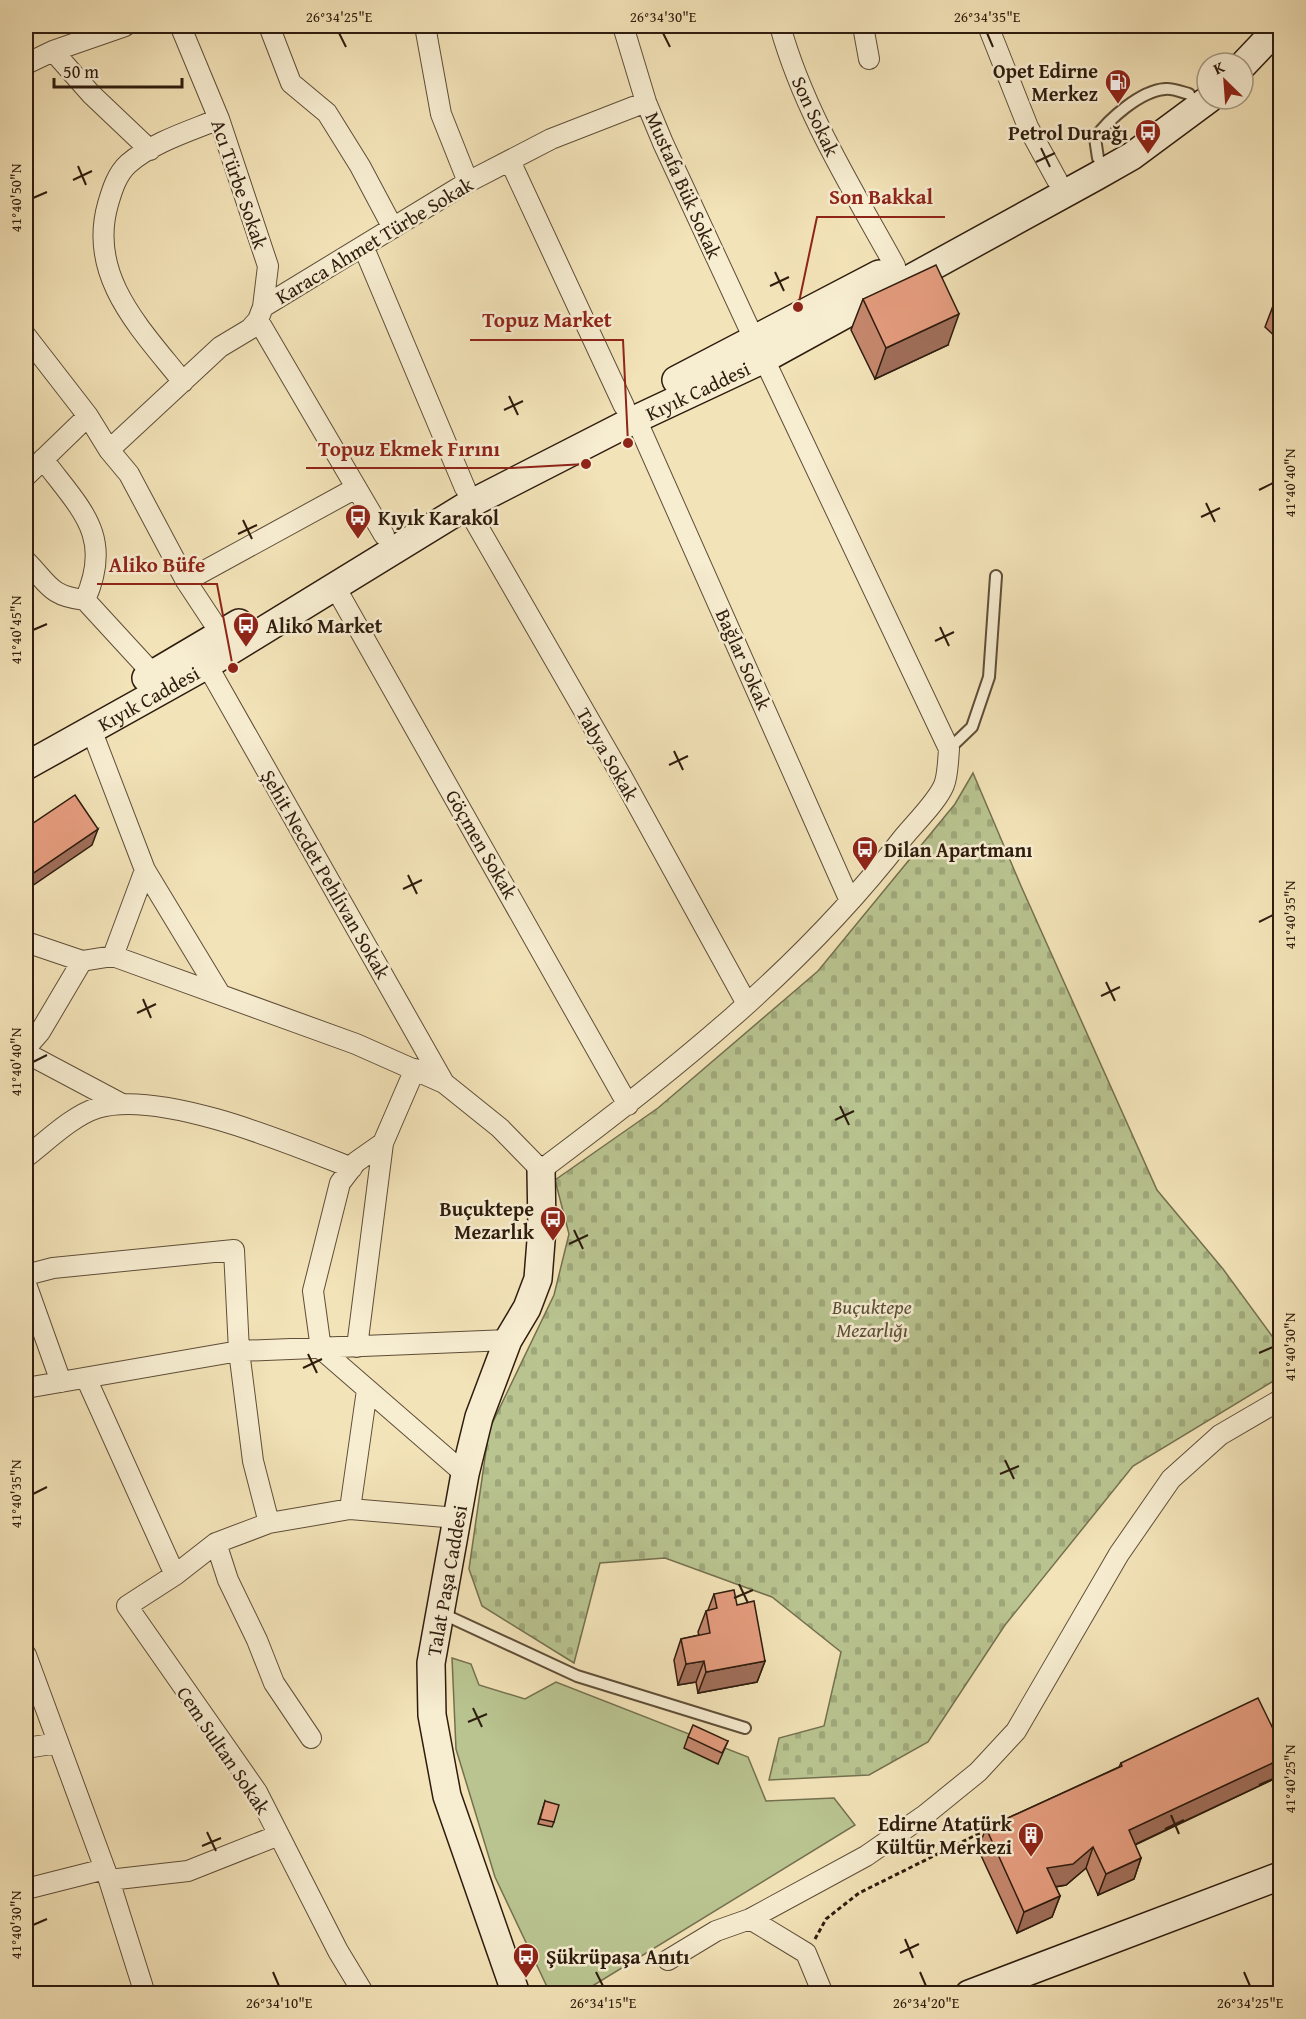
<svg xmlns="http://www.w3.org/2000/svg" width="1306" height="2019" font-family="'Gentium Book Plus',serif">
<style>
.green{fill:#b9c490;stroke:#74704f;stroke-width:1.5}
.cemetery{fill:url(#cemetery-stones);stroke:#74704f;stroke-width:1.5}
.lines{fill:none;stroke-linecap:round;stroke-linejoin:round}
.lane-casing{stroke:#5f4e38;stroke-width:14}
.street-casing{stroke:#5f4e38;stroke-width:22}
.secondary-casing{stroke:#2e1c0e;stroke-width:30}
.path{stroke:#2e1c0e;stroke-width:3;stroke-dasharray:4.5 3;stroke-linecap:butt}
.lane{stroke:#f7edd1;stroke-width:10}
.street{stroke:#f7edd1;stroke-width:20}
.secondary{stroke:#f7edd1;stroke-width:27}
.wall{fill:#c5876d;stroke:#2e1c0e;stroke-width:1.5}
.shaded-wall{fill:#a06e59;stroke:#2e1c0e;stroke-width:1.5}
.building{fill:#e59d7f;stroke:#2e1c0e;stroke-width:1.5}
.ticks{fill:none;stroke:#2e1c0e;stroke-width:2}
.labels{text-anchor:middle;dominant-baseline:central;stroke-width:5;stroke-linejoin:round;paint-order:stroke}
.poi-label{font-size:20px;font-weight:bold;fill:#2e1c0e;stroke:#f7edd1;text-anchor:end}
.street-label{font-size:20px;fill:#2e1c0e;stroke:#f7edd1}
.park-label{font-size:20px;font-style:italic;fill:#584e35;stroke:#f7edd1}
.leader{fill:none;stroke:#8f2418;stroke-width:2}
.callout-dot{fill:#8f2418;stroke:#f7edd1;stroke-width:2}
.callout-label{font-size:21px;text-anchor:middle;font-weight:bold;fill:#8f2418;stroke:#f7edd1;stroke-width:5;stroke-linejoin:round;paint-order:stroke}
.neatline{fill:none;stroke:#2e1c0e;stroke-width:2}
.ticks-label{font-size:15px;text-anchor:middle;fill:#2e1c0e}
</style>
<defs>
<pattern id="cemetery-stones" width="16" height="16" patternUnits="userSpaceOnUse" patternTransform="scale(1.5)"><rect width="16" height="16" fill="#b9c490"/><path d="M2 7V4a2 2 0 0 1 4 0v3zM10 15v-3a2 2 0 0 1 4 0v3z" fill="#9fa87b"/></pattern>
</defs>
<rect width="100%" height="100%" fill="#f3e3b8"/>
<filter id="stains"><feTurbulence type="fractalNoise" baseFrequency=".00333" numOctaves="4"/><feColorMatrix values="0 0 0 0 .2 0 0 0 0 .09 0 0 0 0 .02 0 0 0 .5 -.17"/></filter>
<radialGradient id="worn" r=".72"><stop offset=".6" stop-color="#630" stop-opacity="0"/><stop offset="1" stop-color="#630" stop-opacity=".3"/></radialGradient>
<path class="green" d="M452,1658L471,1664L479,1685L525,1699L556,1682L748,1757L766,1801L834,1798L855,1825L581,1993H550L495,1877L456,1749Z"/>
<path class="cemetery" d="M973,773L1021,886L1157,1190L1223,1269L1280,1347V1377L1133,1466L1005,1625L928,1742L869,1775L769,1780L779,1738L824,1726L841,1652L772,1597L665,1558L600,1563L574,1663L482,1606L469,1569L489,1430L554,1295L569,1234L555,1180L658,1108L818,971L955,804Z"/>
<g class="lines">
<g class="lane-casing">
<path id="lane" d="M1098,158L1095,138C1109,119 1140,91 1165,89C1172,88 1182,92 1189,94
M949,749L972,727L989,677L996,576
M441,1613L577,1676L745,1728"/>
</g>
<g class="street-casing">
<path id="street" d="M269,26L291,83L327,113L360,166L393,228
M425,26L441,114L468,182
M623,26L646,102L663,143L755,341
M780,26C804,112 852,188 895,266
M863,26L869,59
M988,26L1028,127L1057,180
M53,51L91,94L150,150
M26,64L53,51L125,26
M510,161L624,406
M363,246L465,488
M263,307L468,182L551,139L646,102
M258,320L384,535
M26,336L88,416L109,450L129,474L186,581L221,634
M183,382C142,330 87,277 108,204C112,190 117,174 128,164C153,142 190,131 219,119
M636,419L850,901
M109,450L220,347L250,329L258,320L263,307L268,266L219,119L182,30
M43,459C80,509 114,535 85,600L153,674
M26,476L88,416
M466,506L621,775L747,1004
M26,561C49,584 49,596 85,600
M186,581L356,488
M334,585L628,1105
M207,665L444,1083
M91,729L145,870L220,994
M26,942L82,961L113,956L356,1044L444,1083L500,1128L541,1170C671,1073 802,969 902,839C914,824 937,802 944,785C948,775 948,760 949,749L764,359
M113,956L145,870
M26,1048L40,1032L82,961
M26,1053L122,1104
M415,1069L383,1143L356,1162L340,1183L313,1291L321,1349L465,1474
M26,1157C47,1141 72,1116 97,1108C161,1089 291,1144 352,1168
M26,1275L53,1268L234,1250L239,1351L253,1461L269,1523
M26,1284L61,1382
M357,1347L383,1143
M86,1378L175,1575
M26,1388L239,1351L508,1340
M350,1509L367,1390
M216,1543L228,1580L257,1640L274,1683L311,1738
M26,1655L109,1880L145,1994
M26,1748L58,1743
M109,1880L188,1871L279,1835
M26,1889L105,1869
M750,1919L806,1953L823,1994
M668,1960L716,1931L750,1919L866,1856L925,1815L978,1772L1016,1731L1119,1554L1171,1479L1220,1435L1280,1400
M364,1994L338,1951L257,1792L127,1606L175,1575L216,1543L269,1523L350,1509L457,1518"/>
</g>
<g class="secondary-casing">
<g id="secondary">
<path d="M1243,65L1280,26"/>
<path d="M676,380L879,274"/>
<path d="M146,678L239,623"/>
<path id="s1" d="M26,766L207,665L466,506L636,419L764,359L1095,177L1132,156L1209,99"/>
<path id="s2" d="M516,1994L447,1796L432,1715L431,1663L465,1474L479,1417L508,1340L527,1308L538,1279L542,1228L541,1170"/>
<path d="M969,1994L1280,1876"/>
</g>
</g>
<path class="path" d="M815,1939L826,1919L859,1893L986,1830"/>
<use href="#lane" class="lane"/>
<use href="#street" class="street"/>
<use href="#secondary" class="secondary"/>
</g>
<path class="wall" d="M1281,297V342L1265,327L1273,306Z
M863,299L948,345L875,379L851,330Z
M714,1594L737,1605L765,1661L757,1682L698,1693L696,1682L678,1685L674,1660L681,1639L699,1635L698,1632L706,1611L708,1610Z
M688,1737L728,1741L718,1764L684,1748Z
M1281,1745V1770L1278,1777L1135,1845L1141,1858L1134,1879L1098,1895L1086,1868L1066,1885L1056,1887L1060,1896L1052,1917L1017,1933L978,1849L986,1828L1119,1767L1121,1763Z
M545,1801L554,1822L552,1827L538,1824Z"/>
<path class="shaded-wall" d="M959,314L948,345L875,379L886,348Z
M98,829L92,845L26,890V878Z
M704,1661L696,1682L678,1685L686,1664Z
M765,1661L757,1682L698,1693L706,1672Z
M1281,1759V1770L1278,1777L1121,1851L1129,1830Z
M1093,1847L1086,1868L1066,1885L1040,1889L1047,1868Z
M1141,1858L1134,1879L1098,1895L1106,1874Z
M1060,1896L1052,1917L1017,1933L1024,1912Z"/>
<path class="building" d="M936,265L959,314L886,348L863,299Z
M1281,297V313L1273,306Z
M75,795L98,829L26,878V828Z
M734,1590L737,1605L754,1601L765,1661L706,1672L704,1661L686,1664L681,1639L710,1633L706,1611L717,1608L714,1594Z
M1258,1698L1281,1745V1759L1129,1830L1141,1858L1106,1874L1093,1847L1073,1864L1047,1868L1060,1896L1024,1912L986,1828L1122,1766L1121,1763Z
M693,1725L728,1741L722,1753L688,1737Z
M545,1801L559,1805L554,1822L540,1819Z"/>
<path class="ticks" d="M339,33L346,47M663,33L670,47M987,33L993,47M1041,148L1050,167M1036,162L1055,153M78,166L86,185M73,180L92,171M33,198L47,192M775,272L784,291M770,286L789,277M509,396L518,415M504,410L523,401M1259,490L1273,483M1206,503L1215,522M1201,517L1220,508M243,520L252,539M238,534L257,525M940,627L949,646M33,630L47,624M935,641L954,632M674,751L683,770M669,765L688,756M408,875L417,894M403,889L422,880M1259,922L1273,915M1106,982L1115,1001M1101,996L1120,987M143,999L151,1018M137,1013L156,1004M33,1062L47,1055M840,1106L849,1125M835,1120L854,1111M574,1230L583,1249M569,1244L588,1235M1259,1353L1273,1347M308,1354L317,1373M303,1368L322,1359M1005,1460L1014,1479M1000,1474L1019,1466M33,1494L47,1487M739,1584L748,1603M734,1598L753,1590M473,1708L482,1727M468,1722L487,1714M1259,1785L1273,1779M1171,1815L1179,1834M1165,1829L1184,1820M207,1832L216,1851M202,1846L221,1838M33,1925L47,1919M905,1939L913,1958M900,1953L919,1944M273,1972L279,1986M596,1972L603,1986M920,1972L926,1986M1244,1972L1250,1986"/>
<defs>
<g id="fuel-pin" transform="scale(1.35)"><path d="M0 17L-7.5 6A9.5 9.5 0 1 1 7.5 6Z" fill="#8f2418" stroke="#f7edd1"/><path d="M-5.5-6h7V0h2V4h1.3V-2.5L3-4.5l.8-.8L6-3V5H2.5V1h-1V6h-7ZM-4.2-4.7v3.2H.2V-4.7Z" fill="#fff"/></g>
<g id="bus-pin" transform="scale(1.35)"><path d="M0 17L-7.5 6A9.5 9.5 0 1 1 7.5 6Z" fill="#8f2418" stroke="#f7edd1"/><path d="M-5-6H5V4H4V6H2V4H-2V6H-4V4H-5ZM-3.5-4V0h7V-4ZM-3.5 1.2v1.5H-2V1.2ZM2 1.2v1.5H3.5V1.2Z" fill="#fff"/></g>
<g id="building-pin" transform="scale(1.35)"><path d="M0 17L-7.5 6A9.5 9.5 0 1 1 7.5 6Z" fill="#8f2418" stroke="#f7edd1"/><path d="M-4-6H4V6H1V3H-1V6H-4ZM-2.5-4.3h1.7v1.8h-1.7ZM.8-4.3h1.7v1.8H.8ZM-2.5-1h1.7V.8h-1.7ZM.8-1h1.7V.8H.8Z" fill="#fff"/></g>
</defs>
<g fill-rule="evenodd">
<use href="#fuel-pin" x="1118" y="82"/>
<use href="#bus-pin" x="1148" y="132"/>
<use href="#bus-pin" x="358" y="517"/>
<use href="#bus-pin" x="246" y="625"/>
<use href="#bus-pin" x="865" y="849"/>
<use href="#bus-pin" x="553" y="1219"/>
<use href="#building-pin" x="1031" y="1835"/>
<use href="#bus-pin" x="526" y="1956"/>
</g>
<g class="labels">
<g class="poi-label">
<text x="1098" y="70">Opet Edirne<tspan x="1098" dy="23">Merkez</tspan></text>
<text x="1128" y="132">Petrol Durağı</text>
<text x="378" y="517" text-anchor="start">Kıyık Karakol</text>
<text x="266" y="625" text-anchor="start">Aliko Market</text>
<text x="884" y="849" text-anchor="start">Dilan Apartmanı</text>
<text x="534" y="1208">Buçuktepe<tspan x="534" dy="23">Mezarlık</tspan></text>
<text x="1012" y="1823">Edirne Atatürk<tspan x="1012" dy="23">Kültür Merkezi</tspan></text>
<text x="546" y="1956" text-anchor="start">Şükrüpaşa Anıtı</text>
</g>
<g class="street-label">
<text transform="translate(816 116) rotate(65)">Son Sokak</text>
<text transform="translate(240 184) rotate(71)">Acı Türbe Sokak</text>
<text transform="translate(684 185) rotate(66)">Mustafa Bük Sokak</text>
<text transform="translate(374 240) rotate(-31)">Karaca Ahmet Türbe Sokak</text>
<text stroke="none"><textPath href="#s1" startOffset="770">Kıyık Caddesi</textPath></text>
<text transform="translate(744 659) rotate(66)">Bağlar Sokak</text>
<text stroke="none"><textPath href="#s1" startOffset="140">Kıyık Caddesi</textPath></text>
<text transform="translate(608 754) rotate(60)">Tabya Sokak</text>
<text transform="translate(482 844) rotate(60)">Göçmen Sokak</text>
<text transform="translate(326 874) rotate(60)">Şehit Necdet Pehlivan Sokak</text>
<text stroke="none"><textPath href="#s2" startOffset="428">Talat Paşa Caddesi</textPath></text>
<text transform="translate(224 1750) rotate(56)">Cem Sultan Sokak</text>
</g>
<g class="park-label">
<text x="872" y="1306">Buçuktepe<tspan x="872" dy="23">Mezarlığı</tspan></text>
</g>
</g>
<path class="leader" d="M798 307L817 217H945M628 443L623 340H470M586 464L512 468H306M233 668L217 584H97"/>
<g class="callout-dot">
<circle cx="798" cy="307" r="6"/>
<circle cx="628" cy="443" r="6"/>
<circle cx="586" cy="464" r="6"/>
<circle cx="233" cy="668" r="6"/>
</g>
<g class="callout-label">
<text x="881" y="204">Son Bakkal</text>
<text x="547" y="327">Topuz Market</text>
<text x="409" y="456">Topuz Ekmek Fırını</text>
<text x="157" y="572">Aliko Büfe</text>
</g>
<rect width="1306" height="2019" fill="none" stroke="#f3e3b8" stroke-width="66"/>
<g transform="translate(1225 81) rotate(335)"><circle r="28" fill="#f7edd1" stroke="#a79983" stroke-width="1.5"/>
<path d="M0-4.5L10 22L0 15L-10 22Z" fill="#8f2418"/>
<text y="-9" font-size="16" font-weight="bold" text-anchor="middle" fill="#2e1c0e">K</text>
</g>
<path d="M54 78v9h128v-9" fill="none" stroke="#2e1c0e" stroke-width="3"/>
<text x="63" y="78" font-size="18" fill="#2e1c0e" stroke="#f7edd1" stroke-width="4.5" paint-order="stroke">50 m</text>
<rect x="33" y="33" width="1240" height="1953" class="neatline"/>
<g class="ticks-label">
<text x="339" y="22">26°34'25"E</text>
<text x="663" y="22">26°34'30"E</text>
<text x="987" y="22">26°34'35"E</text>
<text transform="translate(16 198) rotate(-90)" y="5">41°40'50"N</text>
<text transform="translate(1290 483) rotate(-90)" y="5">41°40'40"N</text>
<text transform="translate(16 630) rotate(-90)" y="5">41°40'45"N</text>
<text transform="translate(1290 915) rotate(-90)" y="5">41°40'35"N</text>
<text transform="translate(16 1062) rotate(-90)" y="5">41°40'40"N</text>
<text transform="translate(1290 1347) rotate(-90)" y="5">41°40'30"N</text>
<text transform="translate(16 1494) rotate(-90)" y="5">41°40'35"N</text>
<text transform="translate(1290 1779) rotate(-90)" y="5">41°40'25"N</text>
<text transform="translate(16 1925) rotate(-90)" y="5">41°40'30"N</text>
<text x="279" y="2008">26°34'10"E</text>
<text x="603" y="2008">26°34'15"E</text>
<text x="926" y="2008">26°34'20"E</text>
<text x="1250" y="2008">26°34'25"E</text>
</g>
<rect width="100%" height="100%" filter="url(#stains)"/>
<rect width="100%" height="100%" fill="url(#worn)"/>
</svg>
